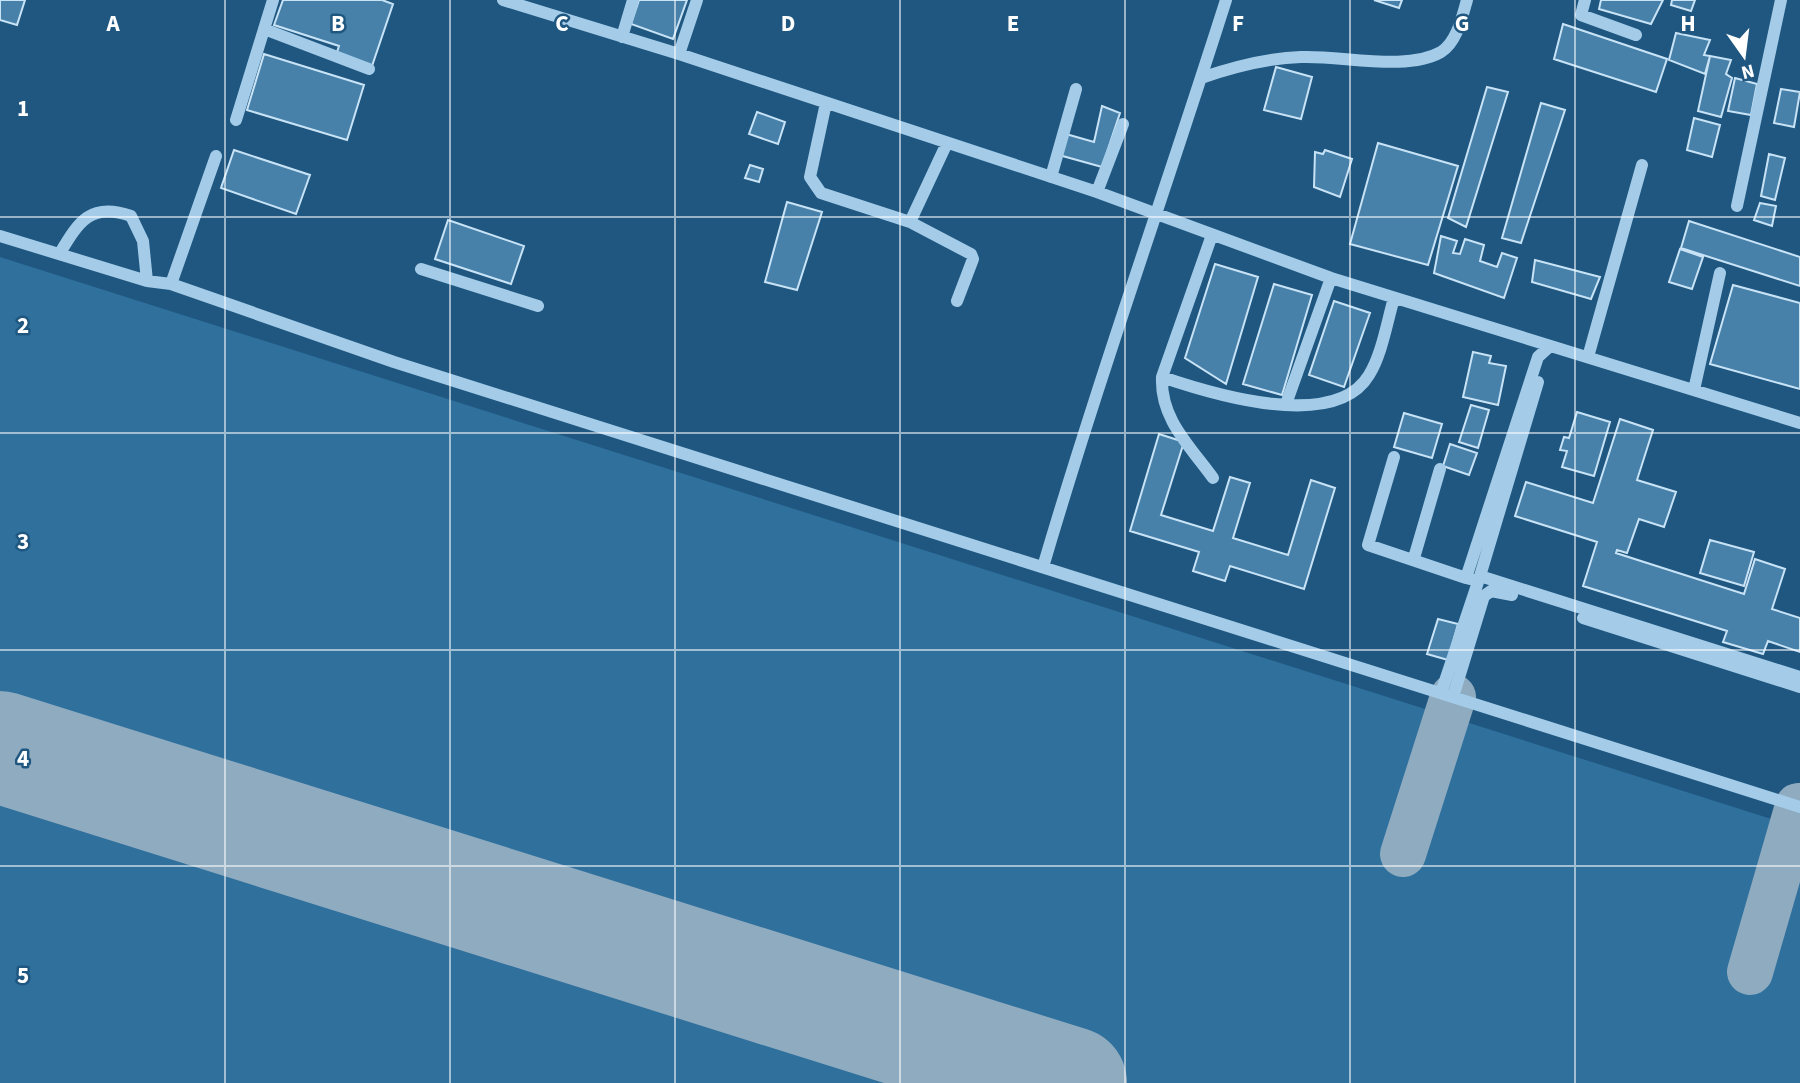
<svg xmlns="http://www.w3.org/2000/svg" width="1800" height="1083" font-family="'Source Sans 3',sans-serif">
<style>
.green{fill:#2f709d}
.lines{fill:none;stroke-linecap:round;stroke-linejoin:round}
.taxiway{stroke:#8fabc0;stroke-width:46}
.runway{stroke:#8fabc0;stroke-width:112}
.building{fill:#4781aa;stroke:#c8e3f6;stroke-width:2}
.minor{stroke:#a4cce8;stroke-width:12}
.grid{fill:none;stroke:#fff;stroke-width:2;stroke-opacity:0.55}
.grid-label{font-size:23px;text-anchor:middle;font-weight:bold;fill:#fff;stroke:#1f5780;stroke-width:5;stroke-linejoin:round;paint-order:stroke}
</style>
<rect width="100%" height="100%" fill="#1f5780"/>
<path class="green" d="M0,257L1800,828V1083H0Z"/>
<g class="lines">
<path class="taxiway" d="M1403,854L1453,697
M1750,972L1798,806"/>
<path class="runway" d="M0,747L1071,1083"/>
</g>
<path class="building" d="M0,0H25L17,25L0,20Z
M283,0H382L393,4L372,66L336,55L339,46L274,25Z
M639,0H687L673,39L631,24Z
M1374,0H1402L1399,8Z
M1601,0H1663L1651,24L1599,9Z
M1672,0H1695L1691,11L1671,5Z
M1563,24L1667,59L1656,92L1554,59Z
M1676,33L1710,40L1704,55L1710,56L1705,74L1669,60Z
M264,54L364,85L347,140L247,110Z
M1710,56L1731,60L1726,74L1732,78L1721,117L1698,111Z
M1276,67L1312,77L1301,119L1264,110Z
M1735,78L1757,84L1751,115L1728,111Z
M1487,87L1508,92L1466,227L1448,218Z
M1781,89L1800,92L1794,127L1774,123Z
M1541,103L1565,110L1521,243L1502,238Z
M1102,106L1120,113L1102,167L1059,155L1066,134L1094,142Z
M757,112L785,122L778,144L749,134Z
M1694,118L1720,125L1712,157L1687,150Z
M1378,143L1458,166L1428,265L1350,244Z
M234,150L310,175L296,214L221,188Z
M1325,150L1352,159L1340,197L1314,187L1315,152L1323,154Z
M1769,154L1785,158L1775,200L1761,196Z
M750,165L763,169L759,182L745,178Z
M787,202L822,212L797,290L765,282Z
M1760,203L1776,206L1772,226L1754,220Z
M448,220L524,246L511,284L435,259Z
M1689,221L1800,257V286L1681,248Z
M1441,236L1457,241L1453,253L1460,254L1465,239L1484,245L1480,261L1497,267L1502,253L1517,258L1504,298L1434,273Z
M1680,249L1703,257L1692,289L1669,282Z
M1535,260L1600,277L1591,299L1532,282Z
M1215,264L1258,277L1226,384L1185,358Z
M1274,284L1312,295L1282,395L1243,384Z
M1733,285L1800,303V389L1710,364Z
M1334,301L1370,313L1344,387L1309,375Z
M1473,352L1491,356L1489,363L1506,366L1498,405L1463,397Z
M1471,405L1489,410L1478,448L1459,442Z
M1577,412L1610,422L1594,476L1562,467L1567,451L1560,450L1564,437L1569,438Z
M1404,413L1442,424L1432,458L1394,447Z
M1620,419L1653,430L1637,480L1676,492L1664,527L1639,519L1627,553L1617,550L1616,553L1744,594L1755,559L1785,569L1772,609L1800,618V652L1768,641L1763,654L1723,642L1727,631L1583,586L1597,542L1515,516L1526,482L1593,503Z
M1159,434L1184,442L1161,515L1213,531L1230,477L1250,483L1233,538L1288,555L1311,480L1335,488L1304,589L1230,566L1225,581L1193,571L1199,552L1130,531Z
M1450,444L1477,453L1469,475L1443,466Z
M1710,540L1754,552L1744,586L1700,573Z
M1438,619L1458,624L1448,660L1427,654Z"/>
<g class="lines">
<path class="minor" d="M503,0L679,54L1097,192L1331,278L1800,423
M1585,0L1581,15L1636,35
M264,29L369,69
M622,37L633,0
M679,54L697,0
M1201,78C1233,67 1267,58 1301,57C1341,55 1406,72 1441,52C1457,42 1462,17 1467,0
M826,103L810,177L821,193L910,222
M236,120L273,0
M947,143L910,222L971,254L973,259L957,301
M1051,177L1076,89
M1097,192L1123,124
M1737,206L1781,0
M1212,235L1162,377C1160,419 1190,446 1213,478
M0,236L147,281L171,284L394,362L1800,807
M60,253C79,221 91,202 131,216L143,241L147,281
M421,269L538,306
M171,284L216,156
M1588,357L1642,165
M1162,377C1212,394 1335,432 1369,375C1382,354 1387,322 1394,298
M1694,390L1720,273
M1286,404L1331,278
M1394,457L1368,545L1466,578
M1414,558L1440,469
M1043,567C1099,377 1166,189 1226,0
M1480,576L1538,382
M1478,581L1466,578L1538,357L1550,346
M1583,618L1800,687
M1441,693L1480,576L1800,677
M1453,697L1484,596L1491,591L1512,595"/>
</g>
<path class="grid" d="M225,0V1083M450,0V1083M675,0V1083M900,0V1083M1125,0V1083M1350,0V1083M1575,0V1083M0,217H1800M0,433H1800M0,650H1800M0,866H1800"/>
<g class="grid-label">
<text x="113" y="31">A</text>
<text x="338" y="31">B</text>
<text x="562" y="31">C</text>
<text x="788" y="31">D</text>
<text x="1013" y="31">E</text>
<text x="1238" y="31">F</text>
<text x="1462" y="31">G</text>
<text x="1688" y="31">H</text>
<text x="23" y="116">1</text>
<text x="23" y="333">2</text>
<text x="23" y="549">3</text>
<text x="23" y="766">4</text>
<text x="23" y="983">5</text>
</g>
<g transform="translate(1744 56) rotate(166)" stroke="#1f5780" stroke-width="5" paint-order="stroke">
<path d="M0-5L12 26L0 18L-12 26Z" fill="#ffffff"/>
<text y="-10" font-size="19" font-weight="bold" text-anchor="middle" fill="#ffffff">N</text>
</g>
</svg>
